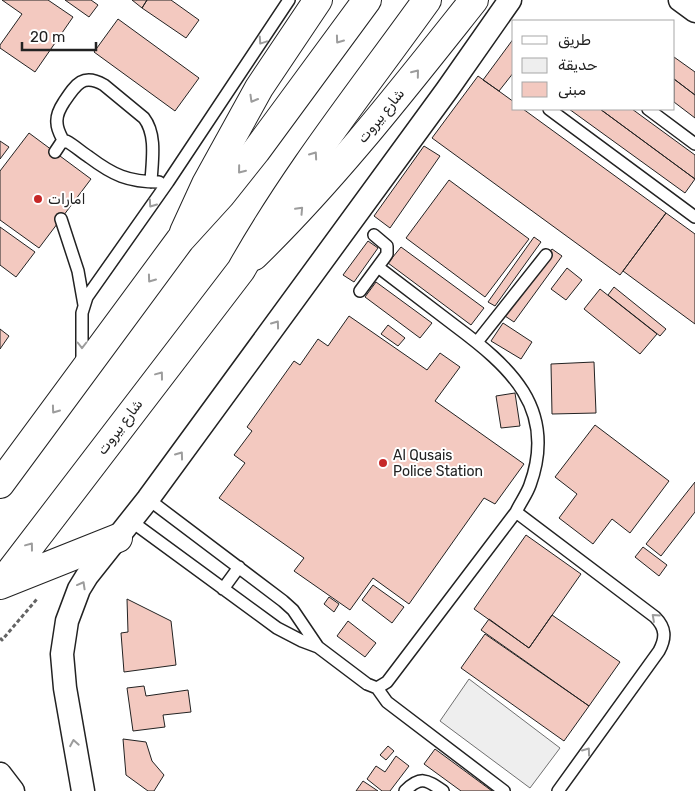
<svg xmlns="http://www.w3.org/2000/svg" width="695" height="791" font-family="Rubik,Cairo,sans-serif">
<style>
.green{fill:#eee;stroke:#6f6f6f}
.building{fill:#f3c9c0;stroke:#222}
.lines{fill:none;stroke-linecap:round;stroke-linejoin:round}
.lane-casing{stroke:#222;stroke-width:14}
.street-casing{stroke:#222;stroke-width:25}
.secondary-casing{stroke:#222;stroke-width:30}
.primary-casing{stroke:#222;stroke-width:30}
.path{stroke:#646464;stroke-width:3;stroke-dasharray:4 2.5;stroke-linecap:butt}
.lane{stroke:#fff;stroke-width:11}
.street{stroke:#fff;stroke-width:22}
.secondary{stroke:#fff;stroke-width:28}
.primary{stroke:#fff;stroke-width:28}
.oneway{stroke:#9c9c9c}
.poi-dot{fill:#c62828;stroke:#fff;stroke-width:2}
.labels{text-anchor:middle;dominant-baseline:central;stroke-width:4;stroke-linejoin:round;paint-order:stroke}
.street-label{font-size:14px;fill:#222;stroke:#fff}
.poi-label{font-size:14px;fill:#222;stroke:#fff;text-anchor:start}
</style>
<rect width="100%" height="100%" fill="#fff"/>
<path class="green" d="M469,679L560,748L530,788L440,721Z"/>
<path class="building" d="M2,0H48L73,17L35,72L0,48V45L22,14Z
M65,0H91L98,5L89,17Z
M132,0H147L142,8Z
M147,0H171L199,20L186,38L142,8Z
M118,19L199,78L175,111L94,52Z
M514,38V72L499,91L483,80Z
M674,57L695,72V95L674,79Z
M478,76L514,102V109H523L666,213L620,275L432,138Z
M674,79L695,95V118L674,102Z
M569,109H600L695,179L685,193Z
M600,109H632L695,155V179Z
M29,133L91,179L39,248L0,220V171Z
M0,141L9,147L0,159Z
M424,146L440,156L390,228L374,216Z
M449,180L529,239L485,297L406,238Z
M666,213L695,234V324L623,271Z
M0,227L35,252L16,277L0,265Z
M534,237L541,242L495,306L488,302Z
M368,241L378,248L354,282L343,275Z
M401,247L484,308L471,325L388,263Z
M552,249L562,256L514,322L505,316Z
M567,268L582,280L566,300L551,289Z
M376,282L432,323L420,338L365,297Z
M614,287L666,329L660,336L608,295Z
M600,289L657,334L640,354L584,309Z
M349,316L427,370L440,353L460,367L435,401L524,464L495,504L484,498L409,604L373,578L350,610L294,571L304,558L219,498L245,463L234,455L252,431L247,427L294,361L300,365L318,339L328,346Z
M503,323L532,342L521,359L491,341Z
M388,325L405,338L398,346L381,334Z
M0,329L9,336L0,349Z
M594,362L596,413L552,414L551,364Z
M515,393L520,426L501,428L496,396Z
M595,425L669,481L630,533L612,519L593,544L559,518L577,494L555,477Z
M695,482V512L661,556L646,544Z
M526,535L581,574L529,648L474,609Z
M643,547L667,565L659,576L635,557Z
M373,585L404,607L392,623L362,600Z
M329,597L339,604L334,612L324,604Z
M127,599L171,621L176,665L124,672L121,633L128,632Z
M552,615L620,662L589,706L481,630L489,619L529,648Z
M348,621L376,643L365,657L337,636Z
M485,634L589,706L564,741L461,668Z
M144,686L146,696L188,690L191,712L163,715L165,727L133,731L127,688Z
M123,739L146,742L152,761L164,775L154,791H148L126,775Z
M388,746L394,751L386,760L380,755Z
M435,749L492,791H461L424,764Z
M396,756L409,766L390,791H382L367,779L376,766L385,772Z
M363,781L378,791H356Z"/>
<g class="lines">
<g class="lane-casing">
<path id="lane" d="M549,109L695,217
M648,109L695,144
M64,142C61,136 57,130 57,123C56,115 60,108 64,102C76,84 83,73 104,85L144,118C157,135 152,161 151,182
M55,152L61,143L66,141C74,145 81,152 89,157C113,175 128,182 159,182
M61,219L78,271L84,305
M360,291L385,257L387,254V246L374,235
M477,342L546,255
M82,365V313L87,297L168,182L289,0
M148,499L283,601L293,610L318,647
M516,512L655,617C666,628 666,638 659,651L558,791
M131,521L277,628L302,641L318,647L367,684L377,688L387,702L504,791
M223,589L239,567
M377,688L387,682L516,512C520,503 527,494 530,485C558,408 509,366 454,325C428,305 403,286 378,267
M405,791C420,776 426,779 443,791"/>
</g>
<g class="street-casing">
<path id="street" d="M680,0L695,11
M0,774L13,791
M83,791L65,688L62,654L67,621L79,589L87,576L148,499L447,90L510,0"/>
</g>
<g class="secondary-casing">
<path id="secondary" d="M184,232L206,184L259,88L318,0
M254,256C335,177 404,88 474,0"/>
</g>
<g class="primary-casing">
<path id="primary" d="M0,484L180,240L221,195L256,151L367,0
M0,585L241,270C295,174 363,89 427,0
M0,585L118,538"/>
</g>
<path class="path" d="M0,638L2,640L37,599"/>
<use href="#lane" class="lane"/>
<use href="#street" class="street"/>
<use href="#secondary" class="secondary"/>
<use href="#primary" class="primary"/>
</g>
<defs><path id="oneway-chevron" d="M-2-3.5L2.5 0L-2 3.5" fill="none" stroke-width="1.6" stroke-linecap="round" stroke-linejoin="round" transform="scale(1.25)"/></defs>
<g class="oneway">
<use href="#oneway-chevron" transform="translate(339 40) rotate(126)"/>
<use href="#oneway-chevron" transform="translate(262 41) rotate(124)"/>
<use href="#oneway-chevron" transform="translate(416 73) rotate(-51)"/>
<use href="#oneway-chevron" transform="translate(253 99) rotate(120)"/>
<use href="#oneway-chevron" transform="translate(314 155) rotate(-55)"/>
<use href="#oneway-chevron" transform="translate(241 170) rotate(129)"/>
<use href="#oneway-chevron" transform="translate(152 204) rotate(125)"/>
<use href="#oneway-chevron" transform="translate(300 210) rotate(-47)"/>
<use href="#oneway-chevron" transform="translate(151 279) rotate(126)"/>
<use href="#oneway-chevron" transform="translate(276 324) rotate(-54)"/>
<use href="#oneway-chevron" transform="translate(82 345) rotate(90)"/>
<use href="#oneway-chevron" transform="translate(160 375) rotate(-53)"/>
<use href="#oneway-chevron" transform="translate(55 410) rotate(126)"/>
<use href="#oneway-chevron" transform="translate(180 455) rotate(-54)"/>
<use href="#oneway-chevron" transform="translate(30 546) rotate(-53)"/>
<use href="#oneway-chevron" transform="translate(82 585) rotate(-61)"/>
<use href="#oneway-chevron" transform="translate(655 617) rotate(-138)"/>
<use href="#oneway-chevron" transform="translate(74 743) rotate(-100)"/>
<use href="#oneway-chevron" transform="translate(587 751) rotate(-54)"/>
</g>
<g class="poi-dot">
<circle cx="38" cy="199" r="5"/>
<circle cx="383" cy="463" r="5"/>
</g>
<g class="labels">
<g class="street-label">
<text transform="translate(381 116) rotate(-51)">شارع بيروت</text>
<text transform="translate(120 427) rotate(-53)">شارع بيروت</text>
</g>
<g class="poi-label">
<text x="48" y="199">امارات</text>
<text x="393" y="455">Al Qusais<tspan x="393" dy="16">Police Station</tspan></text>
</g>
</g>
<rect x="512" y="20" width="162" height="90" fill="#ffffff" stroke="#a7a7a7"/>
<rect x="522" y="36" width="25" height="8" fill="#ffffff" stroke="#a7a7a7"/>
<text x="558" y="45" font-size="15" fill="#222222">طريق</text>
<rect x="522" y="58" width="25" height="15" fill="#eeeeee" stroke="#a7a7a7"/>
<text x="558" y="70" font-size="15" fill="#222222">حديقة</text>
<rect x="522" y="82" width="25" height="15" fill="#f3c9c0" stroke="#a7a7a7"/>
<text x="558" y="95" font-size="15" fill="#222222">مبنى</text>
<path d="M22 42v8h74v-8" fill="none" stroke="#222222" stroke-width="2.5"/>
<text x="30" y="42" font-size="15" fill="#222222" stroke="#ffffff" stroke-width="4" paint-order="stroke">20 m</text>
</svg>
